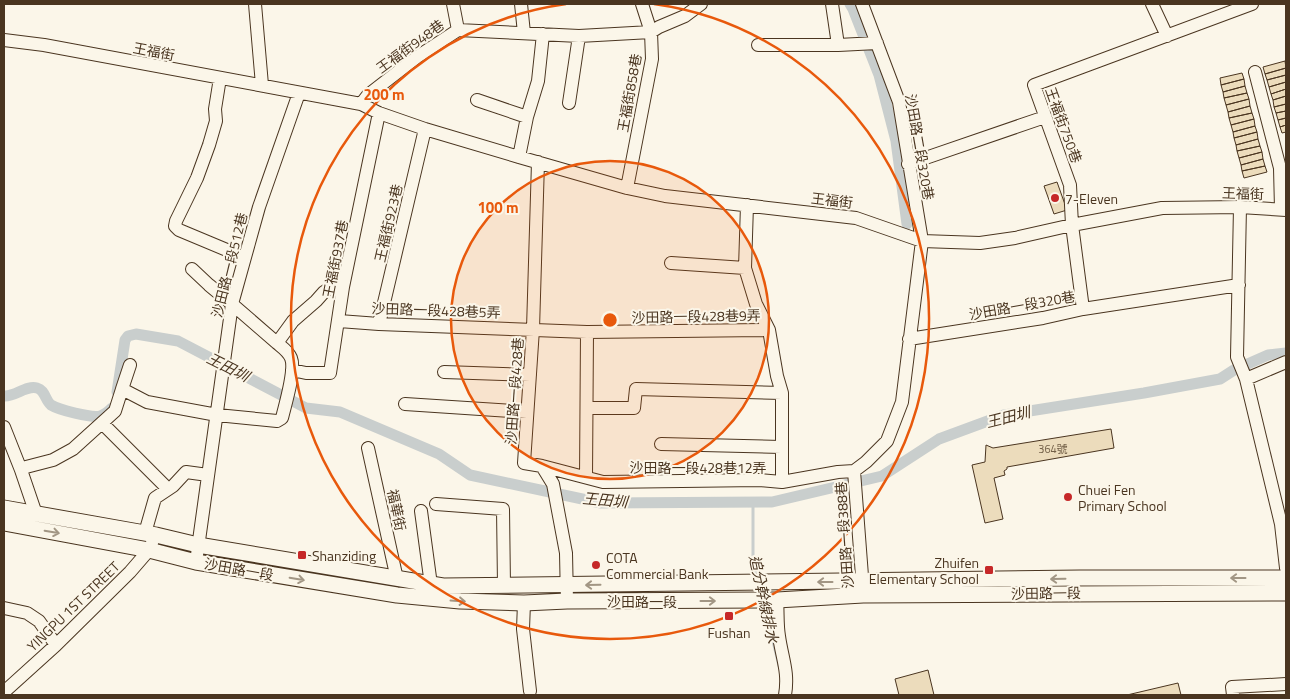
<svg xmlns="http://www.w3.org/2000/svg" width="1290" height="699" font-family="'Titillium Web','Noto Sans TC',sans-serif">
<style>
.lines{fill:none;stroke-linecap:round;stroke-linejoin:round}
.stream{stroke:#c9cecd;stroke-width:3}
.canal{stroke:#c9cecd;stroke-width:11}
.building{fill:#ecdcbc;stroke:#4a3520}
.minor-casing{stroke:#4a3520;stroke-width:14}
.major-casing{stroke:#4a3520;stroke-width:17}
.minor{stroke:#fbf6e9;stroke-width:12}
.major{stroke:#fbf6e9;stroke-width:15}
.oneway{stroke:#a29684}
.ring{fill:none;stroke:#e8590c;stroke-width:2.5}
.poi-dot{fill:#c62828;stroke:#fbf6e9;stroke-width:2}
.labels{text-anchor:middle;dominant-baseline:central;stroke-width:4;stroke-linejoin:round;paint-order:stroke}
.number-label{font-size:11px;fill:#725f47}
.street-label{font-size:14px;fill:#4a3520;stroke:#fbf6e9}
.poi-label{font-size:14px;fill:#4a3520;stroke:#fbf6e9;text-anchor:start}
.water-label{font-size:15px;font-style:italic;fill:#4a3520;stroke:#fbf6e9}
.centre{fill:#e8590c;stroke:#fbf6e9;stroke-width:2.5}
.ring-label{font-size:15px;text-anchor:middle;font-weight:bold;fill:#e8590c;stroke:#fbf6e9;stroke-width:4;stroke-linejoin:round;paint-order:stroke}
</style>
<rect width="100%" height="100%" fill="#fbf6e9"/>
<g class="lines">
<path class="stream" d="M753,502V559L757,579
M764,604L779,666"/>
<path class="canal" d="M850,4L853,9L879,75L896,141L907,224
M117,392L125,340L128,336L136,334L178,341L306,408L340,412L439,454L470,475L601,503L772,502L882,476L939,439L1004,415L1144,393L1220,379L1234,370L1268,355L1286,353
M4,396C15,397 26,385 37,388C45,390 45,400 51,405C59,410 91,418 100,416C105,415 109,411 112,408"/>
</g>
<path class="building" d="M1285,61L1286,68L1265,74L1263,67Z
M1286,68V75L1267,80L1265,74Z
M1242,73L1244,79L1221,85L1220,78Z
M1286,75V82L1269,87L1267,80Z
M1244,79L1245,86L1223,92L1221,85Z
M1286,82V89L1271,94L1269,87Z
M1245,86L1247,93L1224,98L1223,92Z
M1286,89V96L1273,100L1271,94Z
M1247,93L1249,99L1226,105L1224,98Z
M1286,96V104L1274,107L1273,100Z
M1249,99L1250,106L1228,112L1226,105Z
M1286,104V111L1276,113L1274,107Z
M1250,106L1252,113L1229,118L1228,112Z
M1286,111V118L1278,120L1276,113Z
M1252,113L1254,119L1231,125L1229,118Z
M1286,118V125L1280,127L1278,120Z
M1254,119L1255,126L1233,132L1231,125Z
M1286,125V132L1282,133L1280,127Z
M1255,126L1257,132L1234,138L1233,132Z
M1257,132L1258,139L1236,145L1234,138Z
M1258,139L1260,146L1237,151L1236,145Z
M1260,146L1262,152L1239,158L1237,151Z
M1262,152L1263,159L1241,165L1239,158Z
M1263,159L1265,166L1242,171L1241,165Z
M1265,166L1267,172L1244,178L1242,171Z
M1057,182L1067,210L1054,214L1044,186Z
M1111,429L1114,448L1007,467V469L1004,471L1005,475L994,478L1003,519L985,523L972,465L985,462L986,445L993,448Z
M928,670L934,695H899L895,679Z
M1178,683L1181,695H1127Z"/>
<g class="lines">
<g class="minor-casing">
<path id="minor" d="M255,4L262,85
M521,4L524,33
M832,4L838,45
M862,4L899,102L922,241L902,402L887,441L866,462L854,471L863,589
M1152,4L1167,36
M458,30L579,36L651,32L659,27L685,16L701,4
M4,40L44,45L361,104L379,113L425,129L519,157L627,188L665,196L856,218L922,241L980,243L1015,238L1072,225L1162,208L1240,207L1286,210
M758,45H838L877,43
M1255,72L1280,168L1281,209
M220,78L215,109L216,121L209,145L197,178L176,221L175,226L179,230L234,253L244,260
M477,100L527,117
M569,103L579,36
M361,104L368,95L417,57L458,30L453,4
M519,157L527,117L538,81L543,34
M538,162L533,329L524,463L542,466L553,484L566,553L567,601
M908,164L1045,117
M627,188L652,59L651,32L642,4
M747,205L745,268L756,304L769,330L777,376L782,393V482
M1240,207L1237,357L1246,379L1281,524L1286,568
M671,263L745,268
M192,269L209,285L232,304L277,343L293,321L316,301L324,292L330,288L343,287
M1083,309L1072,225L1070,185L1034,85L1252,4
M339,321L379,324L587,332L769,330
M379,324L425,129
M909,339L1043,318L1083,309L1239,285
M130,365L122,389L147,402L217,415L277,421L282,418C285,405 296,370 291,358C288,351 283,348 277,343
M292,370L306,373H330L343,287L379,113
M444,372L530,375
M1246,379L1286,362
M405,404L527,412
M588,408H634L636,389L782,393
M102,423L168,489
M4,427L21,470L36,514
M661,444L781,447
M368,448L397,579
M542,466L603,482L760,480L782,482L838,472L854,471
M21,470L26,467L53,460L73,449L115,411L122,389
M586,477L587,332
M436,504L503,509L504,586
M421,511L431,585
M145,533L155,498L173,486L186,472L208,475
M196,562L232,304L259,207L299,93
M777,600C778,612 777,625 779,636C782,658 789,672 785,695
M524,603L523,629L530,691
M4,608L27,613L39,621L56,645
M4,692L56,645L130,572L149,550L152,543
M1233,695L1232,687L1286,684"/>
</g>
<g class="major-casing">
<path id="major" d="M4,508L156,535L198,545L443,586L1080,578H1286
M4,523L149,550L196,562L397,595L460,601L524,603L567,601L777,600L863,595L1286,593"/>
</g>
<use href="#minor" class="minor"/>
<use href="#major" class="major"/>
</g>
<defs><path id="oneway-shaft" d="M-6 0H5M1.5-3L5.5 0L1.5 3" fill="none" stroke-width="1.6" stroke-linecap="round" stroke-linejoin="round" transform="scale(1.25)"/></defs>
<g class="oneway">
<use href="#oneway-shaft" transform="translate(52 532) rotate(10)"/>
<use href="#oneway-shaft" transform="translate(1238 578) rotate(180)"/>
<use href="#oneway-shaft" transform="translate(297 579) rotate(10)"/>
<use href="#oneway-shaft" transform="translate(1058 579) rotate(179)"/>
<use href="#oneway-shaft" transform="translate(825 582) rotate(-180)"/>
<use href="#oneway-shaft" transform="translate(593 585) rotate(179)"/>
<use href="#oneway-shaft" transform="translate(458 601) rotate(4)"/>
<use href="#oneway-shaft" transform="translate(708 601)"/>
</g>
<circle cx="610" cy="320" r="159" fill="#e8590c" fill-opacity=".12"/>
<g class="ring">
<circle cx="610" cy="320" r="159"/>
<path d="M654 4A319 319 0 1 1 566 4"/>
</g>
<g class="poi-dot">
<circle cx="1055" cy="198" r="5"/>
<circle cx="1068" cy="497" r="5"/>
<rect x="297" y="550" width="10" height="10" rx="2.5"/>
<circle cx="596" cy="565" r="5"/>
<rect x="984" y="565" width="10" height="10" rx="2.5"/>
<rect x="724" y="611" width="10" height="10" rx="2.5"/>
</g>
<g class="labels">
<g class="number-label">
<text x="1053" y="449">364號</text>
</g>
<g class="street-label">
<text transform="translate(410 46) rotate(-36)">王福街948巷</text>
<text transform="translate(154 51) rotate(11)">王福街</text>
<text transform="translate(629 93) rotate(-80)">王福街858巷</text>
<text transform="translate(1064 125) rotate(70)">王福街750巷</text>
<text transform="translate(920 147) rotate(80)">沙田路二段320巷</text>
<text transform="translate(1243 193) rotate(2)">王福街</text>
<text transform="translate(832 200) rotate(7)">王福街</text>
<text transform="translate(388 223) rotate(-77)">王福街923巷</text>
<text transform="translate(335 259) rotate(-79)">王福街937巷</text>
<text transform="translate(229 265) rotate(-76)">沙田路一段512巷</text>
<text transform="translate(1022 305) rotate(-10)">沙田路一段320巷</text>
<text transform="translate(436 310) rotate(2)">沙田路一段428巷5弄</text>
<text transform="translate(696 316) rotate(-1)">沙田路一段428巷9弄</text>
<text transform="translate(514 391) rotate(-86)">沙田路一段428巷</text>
<text x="698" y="467">沙田路一段428巷12弄</text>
<text transform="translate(397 510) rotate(78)">福華街</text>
<text transform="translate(844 535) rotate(-94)">沙田路一段388巷</text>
<text transform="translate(239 569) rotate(10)">沙田路一段</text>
<text transform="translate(1046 593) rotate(-1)">沙田路一段</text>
<text x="642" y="601">沙田路一段</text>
<text transform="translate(73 606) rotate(-44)">YINGPU 1ST STREET</text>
</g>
<g class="poi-label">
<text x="1065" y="198">7-Eleven</text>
<text x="1078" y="489">Chuei Fen<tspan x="1078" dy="16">Primary School</tspan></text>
<text x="312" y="555">Shanziding</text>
<text x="606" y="557">COTA<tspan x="606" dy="16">Commercial Bank</tspan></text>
<text x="979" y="562" text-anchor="end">Zhuifen<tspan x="979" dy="16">Elementary School</tspan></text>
<text x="729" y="632" text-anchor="middle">Fushan</text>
</g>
<g class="water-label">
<text transform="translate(228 367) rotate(27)">王田圳</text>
<text transform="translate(1008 417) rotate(-14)">王田圳</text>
<text transform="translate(605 500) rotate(5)">王田圳</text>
<text transform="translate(764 599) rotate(78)">追分幹線排水</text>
</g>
</g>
<circle cx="610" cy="320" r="8" class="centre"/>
<g class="ring-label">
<text x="384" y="100">200 m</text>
<text x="498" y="213">100 m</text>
</g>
<rect width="1290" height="699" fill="none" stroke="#4a3520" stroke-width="10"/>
</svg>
